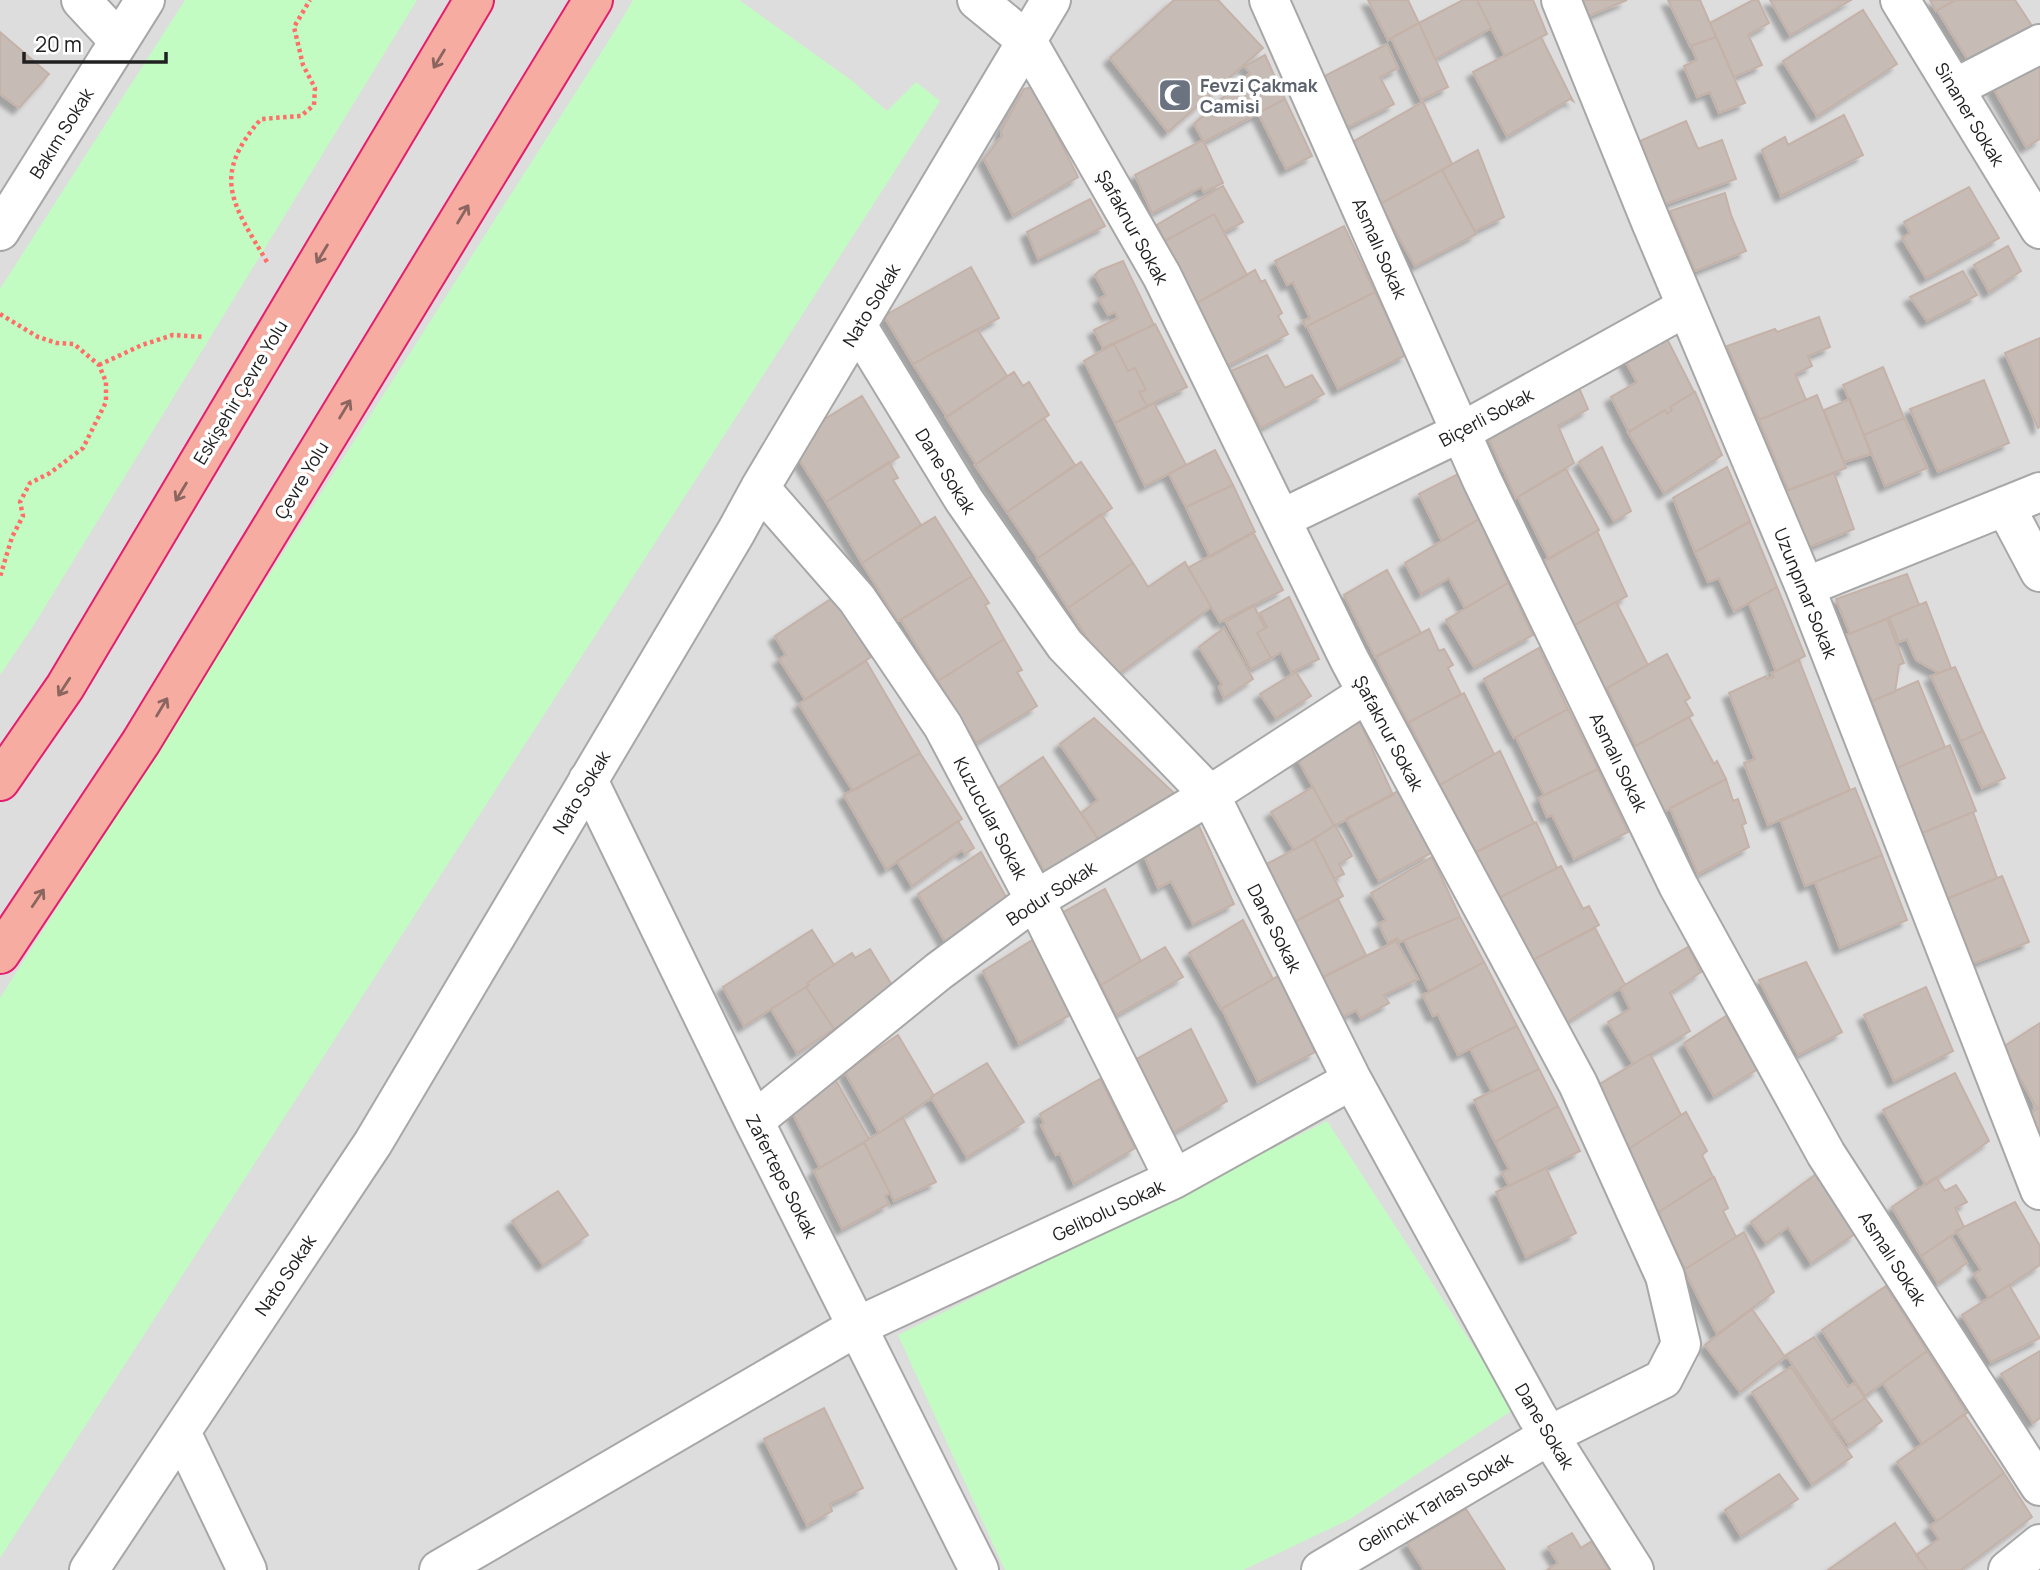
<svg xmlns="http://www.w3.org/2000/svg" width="2040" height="1570" font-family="Manrope,sans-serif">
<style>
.residential{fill:#dedddd}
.park{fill:#c2fcc3}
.building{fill:#c6bcb5;stroke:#c4b2a8;stroke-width:2;filter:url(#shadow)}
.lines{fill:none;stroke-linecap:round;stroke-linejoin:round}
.minor-casing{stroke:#a7a7a7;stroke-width:42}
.tertiary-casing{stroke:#a7a7a7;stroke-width:42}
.trunk-casing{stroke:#e41e6f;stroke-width:42}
.path{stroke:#ff6f69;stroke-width:4.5;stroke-dasharray:3.5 3.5;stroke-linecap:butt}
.minor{stroke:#fff;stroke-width:38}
.tertiary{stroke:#fff;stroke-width:38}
.trunk{stroke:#f6aca0;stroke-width:38}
.oneway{stroke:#8b6660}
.labels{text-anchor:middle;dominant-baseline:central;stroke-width:7;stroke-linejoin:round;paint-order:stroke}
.worship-label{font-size:18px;font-weight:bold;fill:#5b616d;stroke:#fff;text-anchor:start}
.street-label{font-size:18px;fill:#202020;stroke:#fff}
</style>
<defs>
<filter id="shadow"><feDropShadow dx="-6" dy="6" stdDeviation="2" flood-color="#0004"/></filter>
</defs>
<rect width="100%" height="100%" fill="#f1ede6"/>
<path class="residential" d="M0,0H2040V1570H0Z"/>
<path class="park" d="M185,0H417L32,628L0,675V289Z
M633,0H739L851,80L887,111L916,82L940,101L0,1558V998L618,26Z
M1327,1121L1514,1409L1350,1519L1243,1570H1005L898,1335Z"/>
<path class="building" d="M1174,0H1218L1263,48L1168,132L1110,58Z
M1368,0H1408L1419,23L1388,40Z
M1463,0H1477L1491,28L1435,59L1419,23Z
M1477,0H1533L1547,34L1505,56Z
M1583,0H1627L1589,16Z
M1668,0H1700L1716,37L1690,46Z
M1753,0H1758L1769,23L1748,35L1762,65L1734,77L1710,23Z
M1770,0H1851L1790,35Z
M1930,0H1956L1936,11Z
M1956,0H2015L2032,26L1968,60L1937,10Z
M1863,10L1897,64L1817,116L1783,61Z
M1419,23L1448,87L1421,100L1391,38Z
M0,32L49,74L19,108L0,94Z
M1541,37L1573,101L1570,99L1507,136L1473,72Z
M1716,37L1745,103L1719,113L1710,92L1697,97L1684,66L1697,60L1691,46Z
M1387,44L1398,68L1380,77L1394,104L1344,129L1321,78Z
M1265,55L1285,99L1204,142L1194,124L1250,73L1245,66Z
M2040,59V139L2026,147L1991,84Z
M1033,87L1078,177L1013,215L984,159L1002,136L1001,131L1024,89Z
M1285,99L1312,156L1286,169L1258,113Z
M1423,102L1452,164L1380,204L1351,143Z
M1844,115L1863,155L1781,196L1762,150L1785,137L1788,145Z
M1686,121L1698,149L1722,140L1736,179L1665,204L1640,141Z
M1203,140L1223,183L1204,192L1201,187L1152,213L1135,175Z
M1478,150L1504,217L1475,231L1442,170Z
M1442,170L1476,234L1415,266L1380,204Z
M1223,186L1243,222L1224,232L1214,214L1165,241L1157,225Z
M1969,187L1999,238L1926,278L1902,238L1910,233L1904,222Z
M1725,193L1731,215L1746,251L1695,271L1670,211Z
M1090,199L1105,226L1038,259L1027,232Z
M1214,214L1247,275L1195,304L1163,242Z
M1344,226L1375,292L1306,327L1303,321L1310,318L1293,282L1287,285L1275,261Z
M2008,246L2021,271L1989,292L1974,265Z
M1123,261L1154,325L1103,348L1094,330L1118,318L1115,312L1108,315L1099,299L1106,295L1095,275L1100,270Z
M971,267L999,318L913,364L884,316Z
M1255,270L1261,282L1265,280L1282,313L1278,316L1288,334L1227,366L1195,304Z
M1963,271L1977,295L1927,321L1910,297Z
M1375,292L1406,355L1338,389L1307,326Z
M1819,317L1830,347L1808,356L1812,366L1795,374L1806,400L1759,420L1727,346L1775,329L1777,332Z
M1155,324L1187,387L1147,406L1139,392L1146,390L1135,368L1128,371L1114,344Z
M977,329L1007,376L947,417L913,364Z
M1662,329L1694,392L1670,407L1672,410L1667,414L1665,410L1629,432L1611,397L1637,382L1621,353Z
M2040,338V427L2038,428L2005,353Z
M1114,344L1128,371L1135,368L1146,390L1139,392L1147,406L1115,423L1084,361Z
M1267,355L1285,388L1312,375L1324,394L1261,428L1231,371Z
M1883,367L1904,418L1864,435L1843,385Z
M1014,372L1023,386L1029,382L1049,415L976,464L946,417Z
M1574,376L1588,409L1558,426L1574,463L1516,498L1481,422Z
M1984,380L2009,443L1938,472L1910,409Z
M1695,392L1722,455L1664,493L1628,432L1665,410L1667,414L1672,410L1670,407Z
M1817,395L1846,468L1788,490L1759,420Z
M862,396L899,457L826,502L788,442Z
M1850,399L1871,454L1844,462L1824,410Z
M1154,403L1186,465L1145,486L1115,423Z
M1044,418L1075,465L1007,512L975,465Z
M1904,418L1927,468L1885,486L1864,435Z
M1602,447L1631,511L1614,521L1579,462Z
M1215,450L1233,485L1186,507L1169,474Z
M889,462L898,478L893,480L921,525L862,563L826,502Z
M1081,462L1112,508L1038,558L1007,512Z
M1727,467L1750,521L1695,552L1673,498Z
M1566,469L1599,530L1549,559L1518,497Z
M1834,473L1854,529L1807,548L1784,492Z
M1458,474L1479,519L1442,541L1419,494Z
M1233,485L1255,532L1210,557L1186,507Z
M1101,514L1133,563L1068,608L1037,559Z
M935,517L972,576L898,621L862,563Z
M1479,519L1508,583L1465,608L1449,578L1421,594L1405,563Z
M1750,522L1777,587L1734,611L1719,578L1708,582L1695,552Z
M1597,531L1627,596L1573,626L1544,561Z
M1253,532L1283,590L1220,622L1188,568Z
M1185,562L1211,607L1113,678L1068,608L1133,563L1148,587Z
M1387,570L1421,633L1375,657L1344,595Z
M1907,574L1919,605L1850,634L1836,599Z
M972,576L989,603L985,605L1004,639L938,681L901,620Z
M1508,583L1533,635L1474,667L1446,620Z
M1777,587L1805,656L1776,671L1749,603Z
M834,597L871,657L805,699L779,659L786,655L775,636Z
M1289,597L1319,659L1291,672L1281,652L1271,658L1257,633L1267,627L1260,613Z
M1616,602L1648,665L1604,690L1573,626Z
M1926,602L1951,668L1939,673L1916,660L1907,639L1899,642L1889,617Z
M1254,606L1265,628L1257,633L1271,658L1251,669L1226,622Z
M1887,619L1904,663L1899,665L1895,692L1872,701L1846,635Z
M1224,628L1253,679L1224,698L1219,687L1222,684L1199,647Z
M1429,629L1439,651L1444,649L1453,665L1448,668L1461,694L1408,723L1376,657Z
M1004,639L1022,670L1017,672L1037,706L976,743L938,681Z
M1539,648L1568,709L1514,738L1484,679Z
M1667,654L1690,698L1685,701L1693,715L1636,746L1607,688Z
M1799,660L1850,790L1768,825L1744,763L1755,759L1729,693L1766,676L1767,679L1774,677L1772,673Z
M866,661L920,753L853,791L799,704Z
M1955,667L1983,731L1961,741L1931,676Z
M1296,672L1311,696L1276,718L1260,694Z
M1918,681L1945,747L1897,768L1872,701Z
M1464,693L1494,754L1440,785L1409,722Z
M1568,709L1598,769L1544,795L1516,737Z
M1689,717L1714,764L1717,761L1726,779L1664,812L1632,748Z
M1094,718L1174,793L1098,839L1081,813L1098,800L1060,744Z
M1360,722L1393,795L1334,826L1295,754Z
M1983,731L2005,778L1982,788L1961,741Z
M1950,745L1976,811L1922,833L1897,768Z
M1500,751L1534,823L1476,852L1440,785Z
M920,753L962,819L886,869L844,795Z
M1043,757L1098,839L1045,872L997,789Z
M1598,769L1628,832L1574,859L1552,815L1547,817L1539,798Z
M1726,779L1733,801L1738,799L1746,823L1742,825L1749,847L1698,874L1670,808Z
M1313,787L1334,826L1294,850L1271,812Z
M1855,788L1882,855L1805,886L1781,821Z
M1398,791L1431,853L1379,881L1346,819Z
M1973,812L1997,878L1946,899L1920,834Z
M958,821L974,848L965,854L962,850L912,886L897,861Z
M1536,822L1557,868L1497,899L1475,853Z
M1335,825L1352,856L1339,864L1344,874L1334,879L1314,839Z
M1199,826L1234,904L1193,924L1171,881L1158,888L1144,855Z
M1314,839L1343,896L1290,924L1261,867Z
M981,852L1011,906L950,950L918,894Z
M1882,855L1907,920L1840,948L1815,882Z
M1432,857L1460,917L1400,942L1397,938L1388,943L1379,924L1386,920L1371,893Z
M1561,866L1583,909L1589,906L1599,925L1531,961L1497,899Z
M2002,876L2029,942L1972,964L1947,899Z
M1105,889L1141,961L1101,985L1062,913Z
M1338,899L1366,955L1317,980L1289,925Z
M1460,917L1484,962L1429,991L1404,940Z
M1243,920L1273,979L1221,1009L1189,953Z
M1595,928L1625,985L1562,1025L1531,961Z
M812,930L834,965L807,983L809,985L744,1026L723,987Z
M1034,939L1070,1015L1019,1043L983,971Z
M1396,941L1418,979L1384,995L1389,1003L1361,1018L1356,1010L1341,1018L1320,979Z
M1165,947L1183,977L1116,1015L1101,985Z
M1688,947L1701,972L1670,993L1690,1031L1633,1064L1608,1022L1630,1009L1620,988Z
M870,949L895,990L834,1029L806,987L809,985L807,983L852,953L855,958Z
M1484,962L1517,1026L1458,1055L1438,1014L1433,1016L1423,995Z
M1806,962L1842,1032L1798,1055L1759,980Z
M1278,976L1315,1052L1258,1082L1222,1009Z
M806,987L834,1029L797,1053L771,1009Z
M1926,987L1953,1051L1894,1081L1864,1015Z
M1726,1016L1758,1069L1714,1096L1684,1043Z
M2040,1023V1107L2037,1109L2003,1047Z
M1517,1026L1539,1069L1492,1092L1470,1049Z
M1191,1029L1227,1101L1172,1133L1135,1060Z
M898,1035L934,1096L879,1133L845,1072Z
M1650,1054L1681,1115L1627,1150L1595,1087Z
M987,1063L1024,1122L967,1157L931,1097Z
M1539,1069L1558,1106L1495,1142L1474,1100Z
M1955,1073L1989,1141L1926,1185L1883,1110Z
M835,1079L869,1139L820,1168L791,1110Z
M1100,1079L1135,1148L1074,1184L1060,1153L1056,1155L1041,1125L1044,1123L1040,1114Z
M1558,1106L1580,1151L1509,1186L1502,1173L1509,1169L1495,1142Z
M2040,1107V1139L2027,1115Z
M1686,1112L1707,1151L1702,1155L1713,1177L1657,1213L1627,1150Z
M903,1118L936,1182L894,1201L864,1142Z
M864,1143L890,1193L885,1196L889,1204L842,1229L814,1171Z
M1546,1168L1576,1233L1526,1257L1496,1192Z
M1819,1172L1855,1234L1811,1263L1788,1227L1766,1243L1751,1222Z
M1714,1177L1728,1208L1723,1211L1736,1237L1685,1269L1657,1213Z
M1936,1177L1945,1191L1956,1185L1967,1202L1955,1208L1964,1227L1921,1256L1892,1207Z
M558,1191L588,1235L543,1265L512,1221Z
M2015,1202L2040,1246V1265L1989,1298L1974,1274L1981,1270L1956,1231Z
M1744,1232L1774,1292L1717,1334L1684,1270Z
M1951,1236L1967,1263L1938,1283L1921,1256Z
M2009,1285L2040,1338L1991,1362L1962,1315Z
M1886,1286L1927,1351L1865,1396L1822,1330Z
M1752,1309L1785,1357L1740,1392L1705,1345Z
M1814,1337L1848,1387L1854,1383L1865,1398L1831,1421L1786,1355Z
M1927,1351L1967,1413L1922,1444L1883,1383Z
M2040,1351V1418L2033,1423L2001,1374Z
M1791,1367L1852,1457L1812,1484L1752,1392Z
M1865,1398L1882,1421L1849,1445L1831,1421Z
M824,1408L863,1488L830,1504L832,1511L807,1525L764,1439Z
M1964,1414L2004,1473L1937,1521L1897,1462Z
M2004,1473L2032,1517L1961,1570H1927L1916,1555L1939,1539L1930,1526Z
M1779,1474L1798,1499L1741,1536L1725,1510Z
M1466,1509L1505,1570H1424L1407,1543Z
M1895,1523L1927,1570H1828Z
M1572,1533L1581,1548L1592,1541L1609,1570H1547L1558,1563L1548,1547Z"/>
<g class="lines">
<g class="minor-casing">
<path id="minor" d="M81,0L119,41
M977,0L1027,41L1162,276L1349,659L1578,1084L1665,1276L1681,1344L1663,1379L1550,1435L1321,1570
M1269,0L1482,480L1678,885L1826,1154L2040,1486
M1561,0L1651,222L1805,587L2040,1190
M1900,0L2040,229
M1955,88L2040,44
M0,231L145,0
M858,327L964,500L1065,645L1210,795L1352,1080L1537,1416L1634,1570
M760,488L857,599L943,726L1035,900L1174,1179
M2005,506L2040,572
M1281,519L1461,432L1686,307
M1805,587L2040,492
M588,780L754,1121L979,1570
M754,1121L939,971L1035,900L1210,795L1367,693
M181,1432L247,1570
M89,1570L373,1143L736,532L760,488L1051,0
M439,1570L858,1326L1174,1179L1352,1080"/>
</g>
<g class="tertiary-casing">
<path id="tertiary" d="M2008,1570L2040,1544"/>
</g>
<g class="trunk-casing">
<path id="trunk" d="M0,781L65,687L474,0
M0,954L141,742L593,0"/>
</g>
<path class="path" d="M267,262C233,204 210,177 261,119L301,116L314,105L315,88L303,65L294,27L310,0
M0,314L38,337L57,343L74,344L99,365L106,382V402L83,448L50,473L30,483L20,502L23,516L12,537L0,577
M99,365L142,345L173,335L204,337"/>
<use href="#minor" class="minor"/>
<use href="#tertiary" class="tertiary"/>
<use href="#trunk" class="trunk"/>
</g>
<defs><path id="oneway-shaft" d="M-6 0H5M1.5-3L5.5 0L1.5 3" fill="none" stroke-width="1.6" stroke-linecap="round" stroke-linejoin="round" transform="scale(1.75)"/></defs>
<g class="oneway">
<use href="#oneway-shaft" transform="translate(439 59) rotate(121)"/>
<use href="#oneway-shaft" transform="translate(463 214) rotate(-59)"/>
<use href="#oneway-shaft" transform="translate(322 254) rotate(121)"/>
<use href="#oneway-shaft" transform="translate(345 409) rotate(-59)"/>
<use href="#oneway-shaft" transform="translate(181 492) rotate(121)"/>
<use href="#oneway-shaft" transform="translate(64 687) rotate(123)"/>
<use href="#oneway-shaft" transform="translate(162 707) rotate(-59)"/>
<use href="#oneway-shaft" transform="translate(38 898) rotate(-56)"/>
</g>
<defs>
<g id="mosque-square" transform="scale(1.75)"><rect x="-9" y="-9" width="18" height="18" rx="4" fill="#6b7280" stroke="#fff"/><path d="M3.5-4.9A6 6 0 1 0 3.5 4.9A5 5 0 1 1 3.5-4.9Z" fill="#fff"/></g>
</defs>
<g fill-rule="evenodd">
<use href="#mosque-square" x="1175" y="95"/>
</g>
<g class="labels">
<g class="worship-label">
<text x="1200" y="85">Fevzi Çakmak<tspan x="1200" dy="21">Camisi</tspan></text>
</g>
<g class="street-label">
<text transform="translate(1970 114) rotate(59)">Sinaner Sokak</text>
<text transform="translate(61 133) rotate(-58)">Bakım Sokak</text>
<text transform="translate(1133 227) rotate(61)">Şafaknur Sokak</text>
<text transform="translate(1380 248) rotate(66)">Asmalı Sokak</text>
<text transform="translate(871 305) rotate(-59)">Nato Sokak</text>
<text transform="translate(240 392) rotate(-59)">Eskişehir Çevre Yolu</text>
<text transform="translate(1486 417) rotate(-28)">Biçerli Sokak</text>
<text transform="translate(946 471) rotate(58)">Dane Sokak</text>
<text transform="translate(301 480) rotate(-59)">Çevre Yolu</text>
<text transform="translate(1806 593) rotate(68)">Uzunpınar Sokak</text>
<text transform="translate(1389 733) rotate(62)">Şafaknur Sokak</text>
<text transform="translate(1619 762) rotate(64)">Asmalı Sokak</text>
<text transform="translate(581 792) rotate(-59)">Nato Sokak</text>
<text transform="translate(991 818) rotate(62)">Kuzucular Sokak</text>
<text transform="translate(1051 893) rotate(-33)">Bodur Sokak</text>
<text transform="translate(1275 928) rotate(63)">Dane Sokak</text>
<text transform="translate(782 1176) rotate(63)">Zafertepe Sokak</text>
<text transform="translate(1108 1210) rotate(-25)">Gelibolu Sokak</text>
<text transform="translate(1893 1258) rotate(57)">Asmalı Sokak</text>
<text transform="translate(285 1275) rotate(-56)">Nato Sokak</text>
<text transform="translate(1545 1426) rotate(59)">Dane Sokak</text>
<text transform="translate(1435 1502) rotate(-31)">Gelincik Tarlası Sokak</text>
</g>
</g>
<path d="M24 52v10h142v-10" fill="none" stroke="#202020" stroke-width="3.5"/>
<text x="35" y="52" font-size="21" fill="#202020" stroke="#ffffff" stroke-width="5" paint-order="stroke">20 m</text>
</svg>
